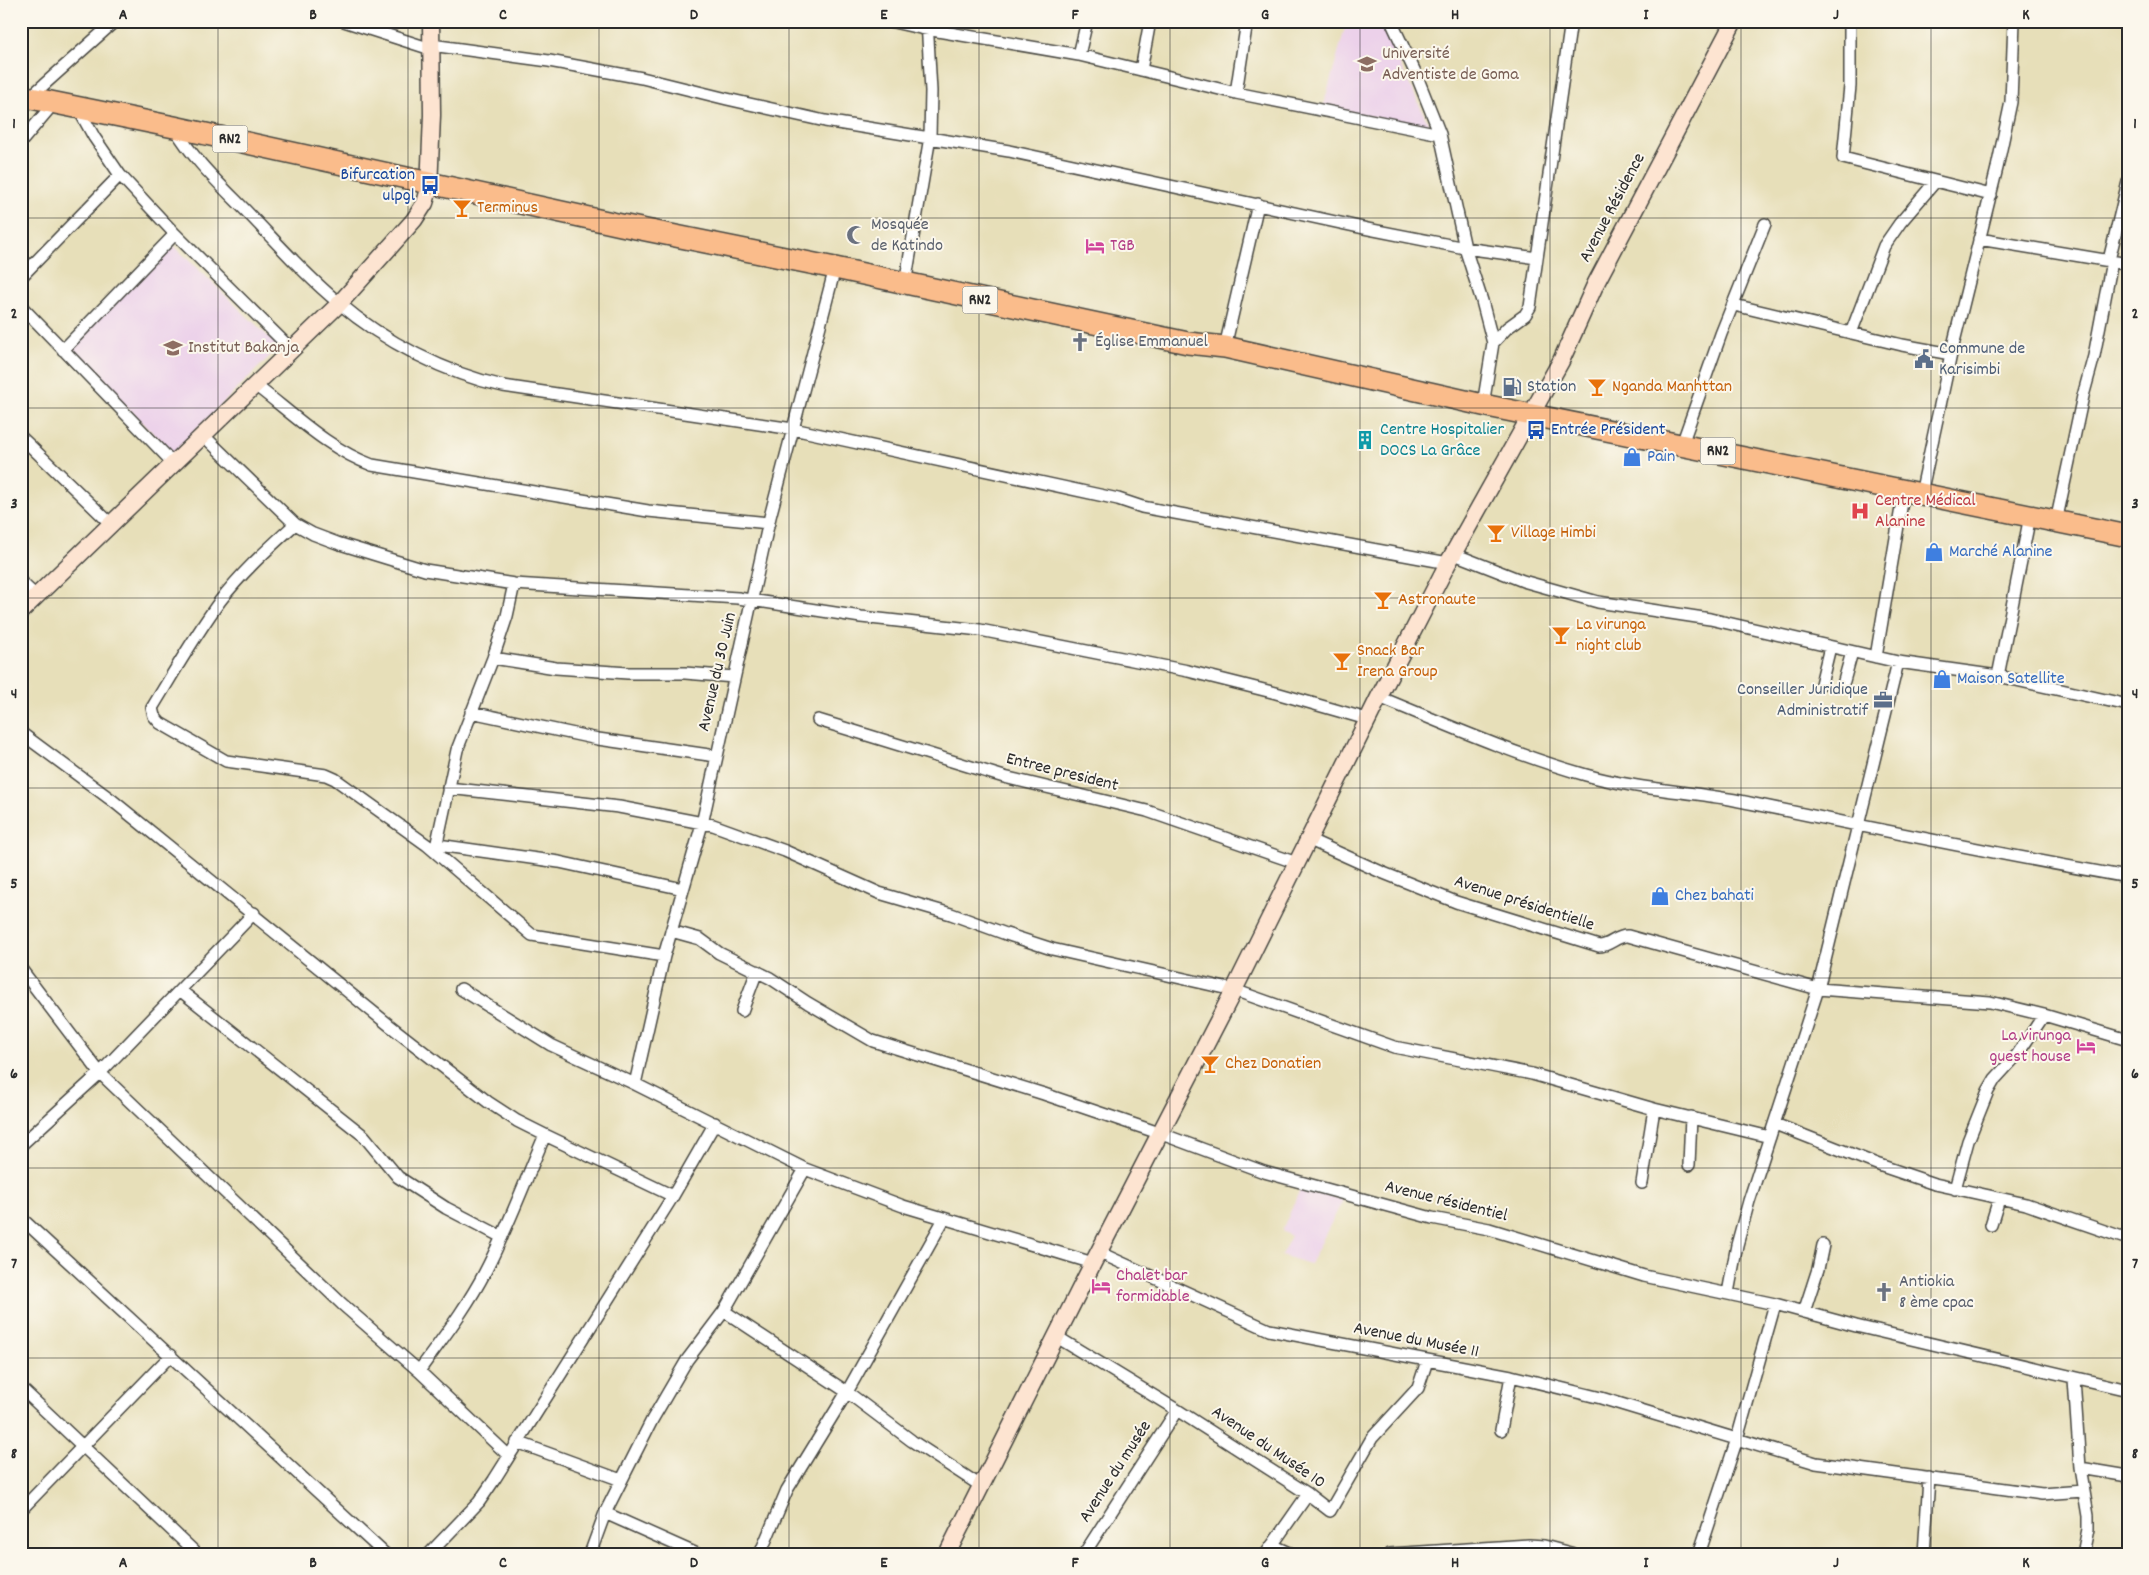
<svg xmlns="http://www.w3.org/2000/svg" width="2149" height="1575" font-family="Dekko,sans-serif">
<style>
.built{fill:#ecd1ea}
.lines{fill:none;stroke-linecap:round;stroke-linejoin:round}
.street-casing{stroke:#474640;stroke-width:14}
.secondary-casing{stroke:#474640;stroke-width:19}
.highway-casing{stroke:#474640;stroke-width:24}
.street{stroke:#fff;stroke-width:11}
.secondary{stroke:#fde4d1;stroke-width:16}
.highway{stroke:#fabc8b;stroke-width:21}
.grid{fill:none;stroke:#2b2b2b;stroke-width:1;stroke-opacity:0.55}
.labels{text-anchor:middle;dominant-baseline:central;stroke-width:4;stroke-linejoin:round;paint-order:stroke}
.shield{fill:#fbf7ec;stroke:#696865;stroke-width:1}
.shield-label{font-size:16px;font-weight:bold;fill:#2b2b2b}
.education-label{font-size:18px;fill:#785e54;stroke:#fbf7ec;text-anchor:start}
.transit-label{font-size:18px;fill:#164399;stroke:#fbf7ec;text-anchor:end}
.food-label{font-size:18px;fill:#c56008;stroke:#fbf7ec;text-anchor:start}
.street-label{font-size:18px;fill:#2b2b2b;stroke:#fbf7ec}
.worship-label{font-size:18px;fill:#5b616d;stroke:#fbf7ec;text-anchor:start}
.hotel-label{font-size:18px;fill:#b23c85;stroke:#fbf7ec;text-anchor:start}
.service-label{font-size:18px;fill:#4e5e75;stroke:#fbf7ec;text-anchor:start}
.culture-label{font-size:18px;fill:#0d838f;stroke:#fbf7ec;text-anchor:start}
.shop-label{font-size:18px;fill:#366cbe;stroke:#fbf7ec;text-anchor:start}
.health-label{font-size:18px;fill:#be3a42;stroke:#fbf7ec;text-anchor:start}
.neatline{fill:none;stroke:#2b2b2b;stroke-width:2}
.grid-label{font-size:16px;text-anchor:middle;font-weight:bold;fill:#2b2b2b}
</style>
<rect width="100%" height="100%" fill="#fbf7ec"/>
<filter id="ink" filterUnits="userSpaceOnUse"><feTurbulence type="fractalNoise" baseFrequency=".02" numOctaves="2"/><feDisplacementMap in="SourceGraphic" scale="10" xChannelSelector="R" yChannelSelector="G"/><feConvolveMatrix kernelMatrix="1 2 1 2 8 2 1 2 1" color-interpolation-filters="sRGB"/></filter>
<filter id="wash" filterUnits="userSpaceOnUse"><feTurbulence type="fractalNoise" baseFrequency=".0096" numOctaves="4" result="noise"/><feDisplacementMap in="SourceGraphic" scale="20" xChannelSelector="R" yChannelSelector="G"/><feGaussianBlur stdDeviation="1.12" result="paint"/><feColorMatrix in="noise" values="0 0 0 0 0 0 0 0 0 0 0 0 0 0 0 0 0 1.4 0 .05"/><feComposite in="paint" operator="in"/></filter>
<g filter="url(#wash)">
<rect width="100%" height="100%" fill="#e7dfb9"/>
<path class="built" d="M1347,21H1379L1431,129L1323,107Z
M171,243L279,347L173,453L68,349Z
M1301,1187L1343,1200L1310,1264L1281,1255L1291,1236L1282,1231Z"/>
</g>
<g filter="url(#ink)">
<g class="lines">
<g class="street-casing">
<path id="street" d="M344,21L431,49
M889,21L920,28L1079,55L1236,93L1440,134
M1391,21L1416,74L1440,134L1465,248L1482,301L1493,343L1483,405
M1850,21V86L1843,158L1991,195
M431,45L549,61L642,78L727,99L825,121L1009,151L1368,229L1465,248L1537,258
M1079,55L1087,21
M1141,70L1150,21
M1236,93L1247,21
M29,98L115,21
M78,108L94,137L120,175L175,234L291,349
M174,127C194,161 223,187 250,215C279,245 307,277 339,303C383,341 447,374 503,386L793,429L1118,499L1142,507L1448,563
M21,142L54,103
M1979,239L2128,264
M2109,260L2128,182
M21,277L120,175
M905,284L930,137L931,91L927,21
M1734,305L1902,345L1951,354
M21,306L174,464
M1851,333L1884,246L1900,223L1935,182
M1493,343L1507,328L1525,315L1530,307L1571,21
M1225,347L1258,204
M63,350L175,234
M255,385C292,413 328,449 372,465L648,511L769,523
M203,435L295,524L313,534L337,543L425,570L514,584L738,598L861,617L980,630L1188,671L1276,693L1367,719
M21,437L111,524
M1682,444L1721,334L1765,224
M1921,494L1951,354L1997,168L2011,102L2014,21
M2056,522L2083,396L2094,356L2112,261
M295,524C269,548 242,572 220,601C195,635 174,672 152,708L154,716L160,723L226,761L326,775L335,779L427,845L532,935L664,956
M1454,554L1523,581L1598,602L1710,619L1898,662L1998,676L2128,705
M21,582L36,596
M1876,657L1904,490
M493,658L556,668L628,673H685L734,677
M1998,676L2030,516
M1844,681L1852,652
M1821,684L1830,647
M1379,697C1447,725 1515,755 1586,775C1635,789 1686,791 1735,800C1866,827 1996,854 2128,877
M471,712L598,739L716,756
M818,720L1004,777L1147,811L1297,863
M21,733L113,801L389,1025L488,1102L517,1121L545,1135L673,1196
M448,788L619,807L713,825L785,851L879,893L951,914L1006,934L1052,949L1234,990L1394,1047L1532,1074L1654,1109L1770,1137
M1310,840L1381,872L1456,902L1599,946C1610,946 1617,935 1628,936L1818,989L1990,1002L2044,1015L2128,1040
M438,845L559,862L683,889
M435,852L457,750L493,658L507,616L514,584
M671,931L700,939L719,953L770,978L808,1003L873,1041L1044,1094L1159,1133L1264,1172L1432,1218L1489,1229L1644,1276L1775,1304L1856,1326L2128,1390
M21,969L100,1073L342,1304L419,1371L509,1456
M461,989L551,1045L635,1084L805,1169L903,1206L1093,1263
M181,991L364,1136L398,1177L446,1208L502,1237
M742,1011L757,971
M635,1084L664,956L702,824L770,517L835,268
M1775,1124L1879,1165L1935,1184L2026,1204L2122,1237L2128,1235
M21,1145L100,1073L254,913
M1689,1165L1691,1117
M1642,1183L1654,1109
M1955,1189L1968,1141L1988,1091L1995,1079L2017,1055L2044,1015
M21,1218L385,1554
M1991,1225L1999,1199
M1098,1252L1269,1330L1511,1376L1601,1398L1816,1463L2042,1494L2083,1491
M1728,1293L1737,1245L1749,1201L1818,989L1898,662
M724,1311L847,1392L912,1441L981,1486
M1804,1312L1818,1269L1823,1245
M1057,1337L1177,1410L1308,1494L1330,1511L1372,1438L1418,1388L1427,1361
M419,1371C442,1339 467,1307 485,1272C508,1228 525,1181 545,1135
M2074,1379L2080,1468L2088,1516V1529L2083,1554
M21,1388L197,1554
M1501,1430L1511,1376
M517,1442L621,1480
M2080,1468L2128,1476
M21,1510L171,1355
M605,1513L697,1554
M1272,1545L1292,1554
M429,1554L479,1502L494,1480L673,1196L715,1123
M590,1554L605,1513L652,1420L687,1360L724,1311L805,1169
M760,1554L787,1490L847,1392L944,1219
M1084,1554L1177,1410
M1266,1554L1308,1494
M1390,1554L1529,1545L1544,1546L1574,1554
M1699,1554L1737,1439L1775,1304
M1924,1554L1929,1478"/>
</g>
<g class="secondary-casing">
<path id="secondary" d="M21,611L339,304L414,220L425,203L429,189L432,115L431,21
M947,1554L1093,1263L1234,990L1379,697L1448,563L1561,361L1596,283L1734,21"/>
</g>
<g class="highway-casing">
<path id="highway" d="M21,96L174,127L621,225L835,268L1188,343L1225,347L1483,405L2128,536"/>
</g>
<use href="#street" class="street"/>
<use href="#secondary" class="secondary"/>
<use href="#highway" class="highway"/>
</g>
</g>
<path class="grid" d="M218,21V1554M408,21V1554M599,21V1554M789,21V1554M979,21V1554M1170,21V1554M1360,21V1554M1550,21V1554M1741,21V1554M1931,21V1554M21,218H2128M21,408H2128M21,598H2128M21,788H2128M21,978H2128M21,1168H2128M21,1358H2128"/>
<defs>
<g id="university-bare" transform="scale(1.5)"><path d="M0-5L7-2L0 1L-7-2ZM-4 1L0 2.5L4 1V4Q0 6-4 4Z" fill="#8d6e63" stroke="#fbf7ec" stroke-width="2.5" paint-order="stroke"/></g>
<g id="bus-bare" transform="scale(1.5)"><path d="M-5-6H5V4H4V6H2V4H-2V6H-4V4H-5ZM-3.5-4V0h7V-4ZM-3.5 1.2v1.5H-2V1.2ZM2 1.2v1.5H3.5V1.2Z" fill="#1a4fb4" stroke="#fbf7ec" stroke-width="2.5" paint-order="stroke"/></g>
<g id="bar-bare" transform="scale(1.5)"><path d="M-6-5H6L.8 .8V4.5H3.5V6h-7V4.5H-.8V.8Z" fill="#e8710a" stroke="#fbf7ec" stroke-width="2.5" paint-order="stroke"/></g>
<g id="mosque-bare" transform="scale(1.5)"><path d="M3.5-4.9A6 6 0 1 0 3.5 4.9A5 5 0 1 1 3.5-4.9Z" fill="#6b7280" stroke="#fbf7ec" stroke-width="2.5" paint-order="stroke"/></g>
<g id="hotel-bare" transform="scale(1.5)"><path d="M-6-4.5h1.5V1H6V5H4.5V3h-9V5H-6ZM-4 0a1.8 1.8 0 1 1 3.6 0ZM.5 0V-2.5h3Q6-2.5 6 0Z" fill="#d1479c" stroke="#fbf7ec" stroke-width="2.5" paint-order="stroke"/></g>
<g id="church-bare" transform="scale(1.5)"><path d="M-1.2-6h2.4v3.5h3.3v2.4h-3.3V6h-2.4V-.1h-3.3v-2.4h3.3Z" fill="#6b7280" stroke="#fbf7ec" stroke-width="2.5" paint-order="stroke"/></g>
<g id="school-bare" transform="scale(1.5)"><path d="M0-5L7-2L0 1L-7-2ZM-4 1L0 2.5L4 1V4Q0 6-4 4Z" fill="#8d6e63" stroke="#fbf7ec" stroke-width="2.5" paint-order="stroke"/></g>
<g id="civic-bare" transform="scale(1.5)"><path d="M-.6-6.5H3V-4.5H.6V-3L4-1V1h2V6H-6V1h2V-1L-.6-3ZM-1.2 2.5V6h2.4V2.5Z" fill="#5c6f8a" stroke="#fbf7ec" stroke-width="2.5" paint-order="stroke"/></g>
<g id="fuel-bare" transform="scale(1.5)"><path d="M-5.5-6h7V0h2V4h1.3V-2.5L3-4.5l.8-.8L6-3V5H2.5V1h-1V6h-7ZM-4.2-4.7v3.2H.2V-4.7Z" fill="#5c6f8a" stroke="#fbf7ec" stroke-width="2.5" paint-order="stroke"/></g>
<g id="building-bare" transform="scale(1.5)"><path d="M-4-6H4V6H1V3H-1V6H-4ZM-2.5-4.3h1.7v1.8h-1.7ZM.8-4.3h1.7v1.8H.8ZM-2.5-1h1.7V.8h-1.7ZM.8-1h1.7V.8H.8Z" fill="#0f9aa8" stroke="#fbf7ec" stroke-width="2.5" paint-order="stroke"/></g>
<g id="shop-bare" transform="scale(1.5)"><path d="M-5-2.5h2.3a2.7 3.5 0 0 1 5.4 0H5L5.5 6h-11ZM-1.5-2.5h3a1.5 2.3 0 0 0-3 0Z" fill="#3f7fe0" stroke="#fbf7ec" stroke-width="2.5" paint-order="stroke"/></g>
<g id="hospital-bare" transform="scale(1.5)"><path d="M-5-5h3v3.5h4V-5h3V5h-3V1.5h-4V5h-3Z" fill="#e0444e" stroke="#fbf7ec" stroke-width="2.5" paint-order="stroke"/></g>
<g id="office-bare" transform="scale(1.5)"><path d="M-6-3h4V-5.5h4V-3h4V5H-6ZM-1-4.5V-3h2v-1.5ZM-6 0V1H6V0Z" fill="#5c6f8a" stroke="#fbf7ec" stroke-width="2.5" paint-order="stroke"/></g>
</defs>
<g fill-rule="evenodd">
<use href="#university-bare" x="1367" y="64"/>
<use href="#bus-bare" x="430" y="185"/>
<use href="#bar-bare" x="462" y="208"/>
<use href="#mosque-bare" x="856" y="235"/>
<use href="#hotel-bare" x="1095" y="246"/>
<use href="#church-bare" x="1080" y="342"/>
<use href="#school-bare" x="173" y="348"/>
<use href="#civic-bare" x="1924" y="359"/>
<use href="#fuel-bare" x="1512" y="387"/>
<use href="#bar-bare" x="1597" y="387"/>
<use href="#bus-bare" x="1536" y="430"/>
<use href="#building-bare" x="1365" y="440"/>
<use href="#shop-bare" x="1632" y="457"/>
<use href="#hospital-bare" x="1860" y="511"/>
<use href="#bar-bare" x="1496" y="533"/>
<use href="#shop-bare" x="1934" y="552"/>
<use href="#bar-bare" x="1383" y="600"/>
<use href="#bar-bare" x="1561" y="635"/>
<use href="#bar-bare" x="1342" y="661"/>
<use href="#shop-bare" x="1942" y="679"/>
<use href="#office-bare" x="1883" y="700"/>
<use href="#shop-bare" x="1660" y="896"/>
<use href="#hotel-bare" x="2086" y="1046"/>
<use href="#bar-bare" x="1210" y="1064"/>
<use href="#hotel-bare" x="1101" y="1286"/>
<use href="#church-bare" x="1884" y="1292"/>
</g>
<g class="labels">
<g class="shield">
<rect x="212.5" y="125.5" width="35" height="27" rx="4"/>
<rect x="962.5" y="286.5" width="35" height="27" rx="4"/>
<rect x="1700.5" y="437.5" width="35" height="27" rx="4"/>
</g>
<g class="shield-label">
<text x="230" y="139">RN2</text>
<text x="980" y="300">RN2</text>
<text x="1718" y="451">RN2</text>
</g>
<g class="education-label">
<text x="1382" y="54">Université<tspan x="1382" dy="21">Adventiste de Goma</tspan></text>
<text x="188" y="348">Institut Bakanja</text>
</g>
<g class="transit-label">
<text x="415" y="175">Bifurcation<tspan x="415" dy="21">ulpgl</tspan></text>
<text x="1551" y="430" text-anchor="start">Entrée Président</text>
</g>
<g class="food-label">
<text x="477" y="208">Terminus</text>
<text x="1612" y="387">Nganda Manhttan</text>
<text x="1511" y="533">Village Himbi</text>
<text x="1398" y="600">Astronaute</text>
<text x="1576" y="625">La virunga<tspan x="1576" dy="21">night club</tspan></text>
<text x="1357" y="651">Snack Bar<tspan x="1357" dy="21">Irena Group</tspan></text>
<text x="1225" y="1064">Chez Donatien</text>
</g>
<g class="street-label">
<text transform="translate(1613 208) rotate(-62)">Avenue Résidence</text>
<text transform="translate(718 672) rotate(-77)">Avenue du 30 Juin</text>
<text transform="translate(1062 773) rotate(14)">Entree president</text>
<text transform="translate(1524 904) rotate(18)">Avenue présidentielle</text>
<text transform="translate(1446 1202) rotate(14)">Avenue résidentiel</text>
<text transform="translate(1416 1341) rotate(11)">Avenue du Musée 11</text>
<text transform="translate(1268 1448) rotate(34)">Avenue du Musée 10</text>
<text transform="translate(1116 1472) rotate(-57)">Avenue du musée</text>
</g>
<g class="worship-label">
<text x="871" y="225">Mosquée<tspan x="871" dy="21">de Katindo</tspan></text>
<text x="1095" y="342">Église Emmanuel</text>
<text x="1899" y="1282">Antiokia<tspan x="1899" dy="21">8 ème cpac</tspan></text>
</g>
<g class="hotel-label">
<text x="1110" y="246">TGB</text>
<text x="2071" y="1036" text-anchor="end">La virunga<tspan x="2071" dy="21">guest house</tspan></text>
<text x="1116" y="1276">Chalet bar<tspan x="1116" dy="21">formidable</tspan></text>
</g>
<g class="service-label">
<text x="1939" y="349">Commune de<tspan x="1939" dy="21">Karisimbi</tspan></text>
<text x="1527" y="387">Station</text>
<text x="1868" y="690" text-anchor="end">Conseiller Juridique<tspan x="1868" dy="21">Administratif</tspan></text>
</g>
<g class="culture-label">
<text x="1380" y="430">Centre Hospitalier<tspan x="1380" dy="21">DOCS La Grâce</tspan></text>
</g>
<g class="shop-label">
<text x="1647" y="457">Pain</text>
<text x="1949" y="552">Marché Alanine</text>
<text x="1957" y="679">Maison Satellite</text>
<text x="1675" y="896">Chez bahati</text>
</g>
<g class="health-label">
<text x="1875" y="501">Centre Médical<tspan x="1875" dy="21">Alanine</tspan></text>
</g>
</g>
<rect width="2149" height="1575" fill="none" stroke="#fbf7ec" stroke-width="55"/>
<rect x="28" y="28" width="2094" height="1520" class="neatline"/>
<g class="grid-label">
<text x="123" y="19">A</text>
<text x="313" y="19">B</text>
<text x="503" y="19">C</text>
<text x="694" y="19">D</text>
<text x="884" y="19">E</text>
<text x="1075" y="19">F</text>
<text x="1265" y="19">G</text>
<text x="1455" y="19">H</text>
<text x="1646" y="19">I</text>
<text x="1836" y="19">J</text>
<text x="2026" y="19">K</text>
<text x="14" y="128">1</text>
<text x="2135" y="128">1</text>
<text x="14" y="318">2</text>
<text x="2135" y="318">2</text>
<text x="14" y="508">3</text>
<text x="2135" y="508">3</text>
<text x="14" y="698">4</text>
<text x="2135" y="698">4</text>
<text x="14" y="888">5</text>
<text x="2135" y="888">5</text>
<text x="14" y="1078">6</text>
<text x="2135" y="1078">6</text>
<text x="14" y="1268">7</text>
<text x="2135" y="1268">7</text>
<text x="14" y="1458">8</text>
<text x="2135" y="1458">8</text>
<text x="123" y="1567">A</text>
<text x="313" y="1567">B</text>
<text x="503" y="1567">C</text>
<text x="694" y="1567">D</text>
<text x="884" y="1567">E</text>
<text x="1075" y="1567">F</text>
<text x="1265" y="1567">G</text>
<text x="1455" y="1567">H</text>
<text x="1646" y="1567">I</text>
<text x="1836" y="1567">J</text>
<text x="2026" y="1567">K</text>
</g>
</svg>
